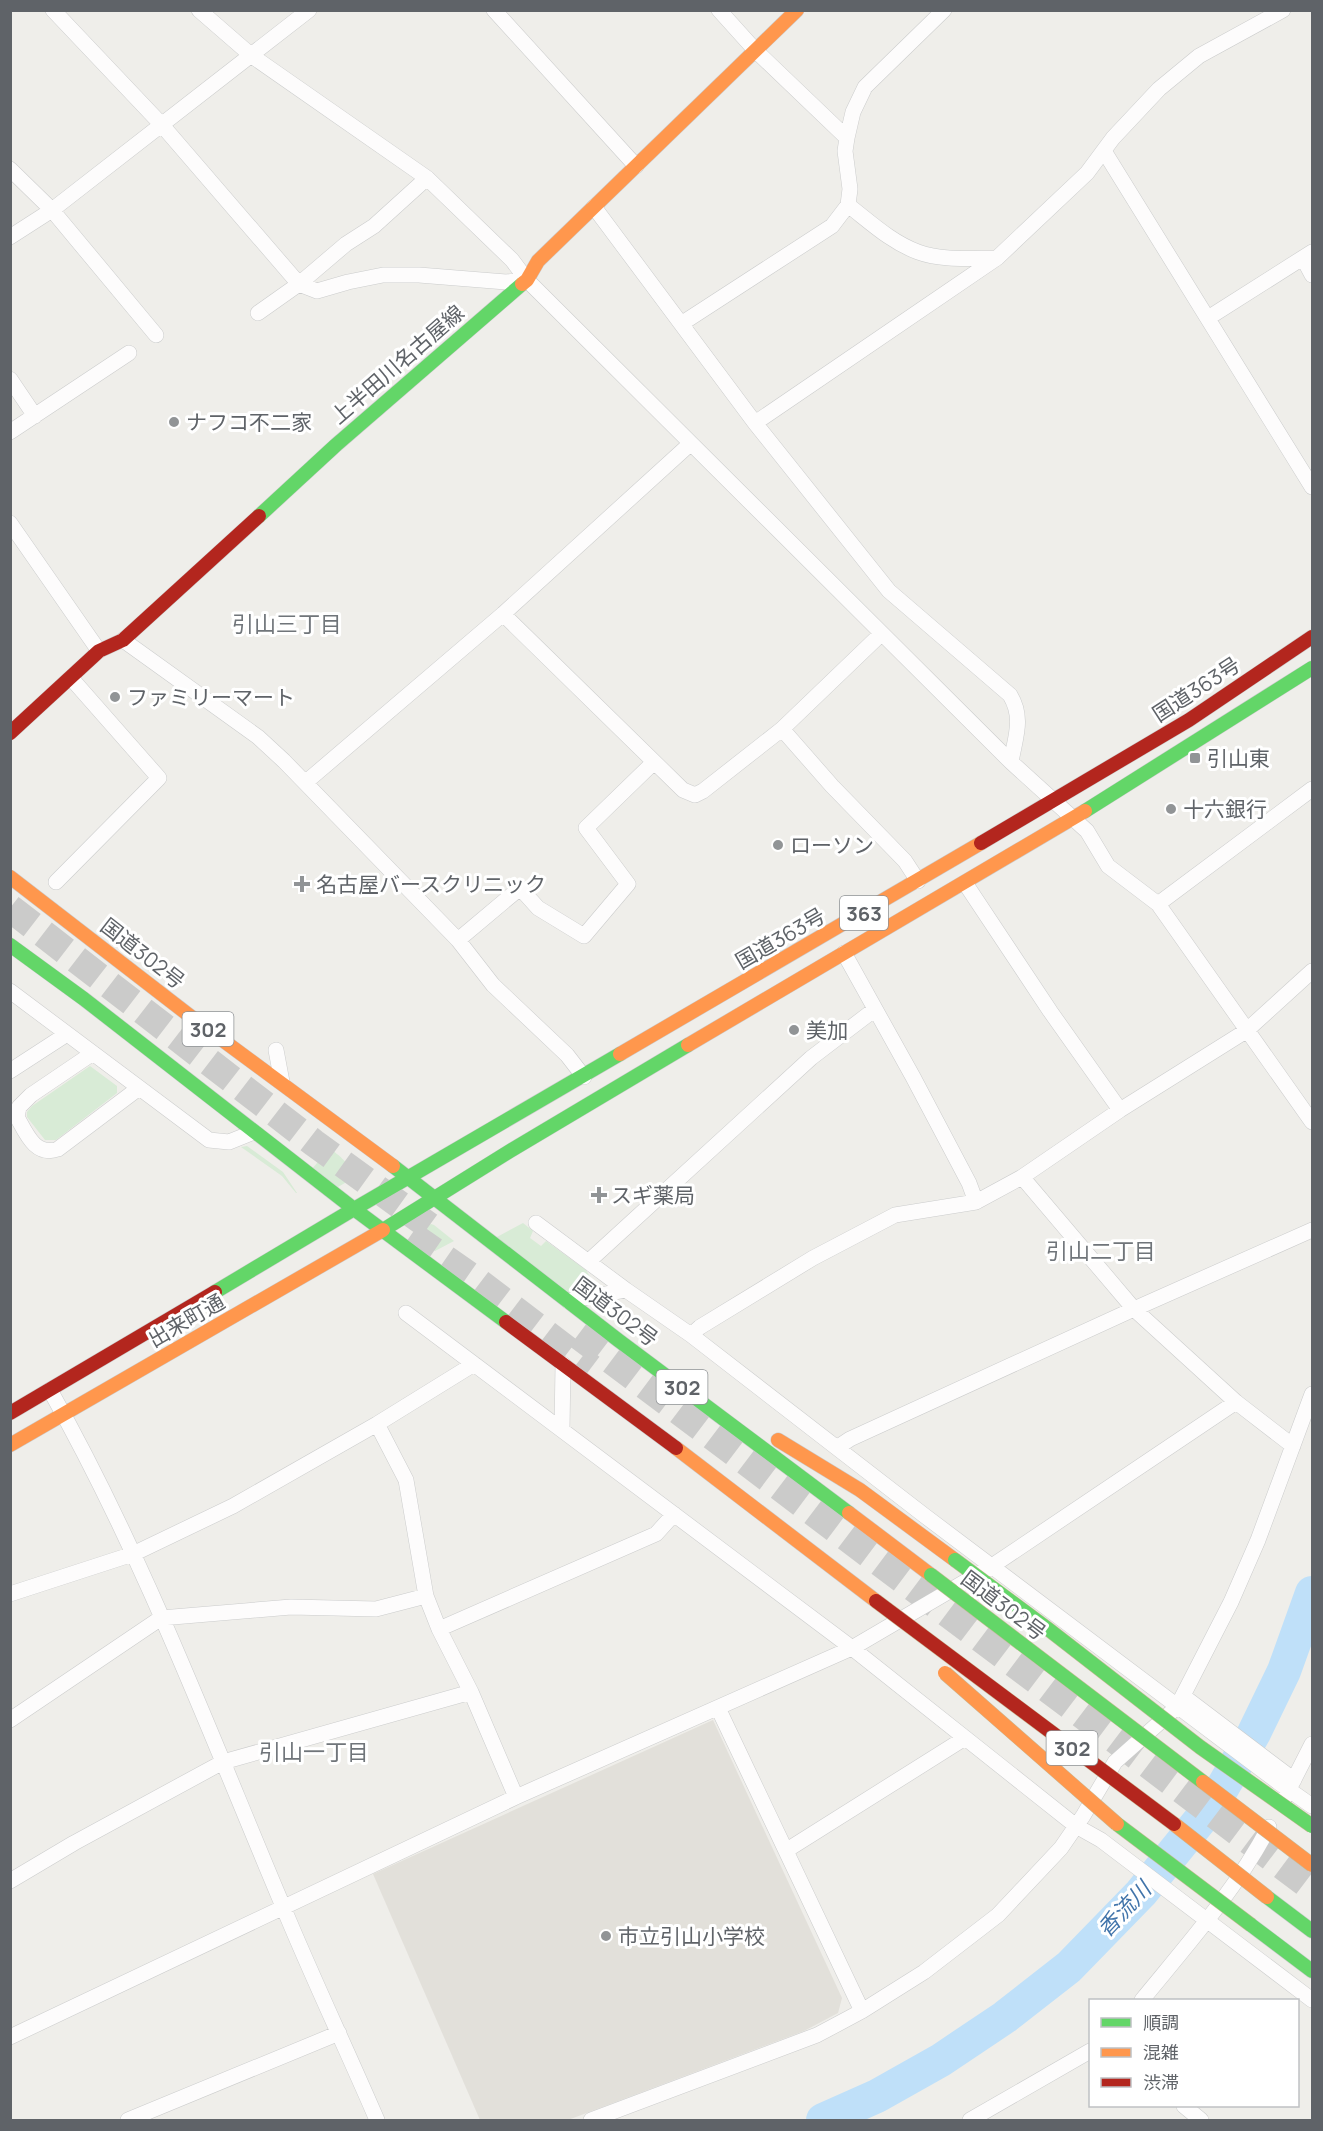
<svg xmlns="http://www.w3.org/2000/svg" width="1323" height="2131" font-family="Manrope,'Noto Sans JP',sans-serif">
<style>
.education{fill:#e2e0da}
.green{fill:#d8ebd6}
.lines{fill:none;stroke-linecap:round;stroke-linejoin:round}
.river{stroke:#bfe0f9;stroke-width:34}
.highway-tunnel{stroke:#cbcbca;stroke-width:28;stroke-dasharray:28 14;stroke-linecap:butt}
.street-casing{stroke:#cbcccc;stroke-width:16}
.fast-casing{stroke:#cacacb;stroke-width:15}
.slow-casing{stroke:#cacacb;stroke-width:15}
.jam-casing{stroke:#cacacb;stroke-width:15}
.street{stroke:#fdfcfc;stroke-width:15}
.fast{stroke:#63d668;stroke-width:14}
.slow{stroke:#ff974d;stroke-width:14}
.jam{stroke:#b3261e;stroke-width:14}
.fast-bridge-casing{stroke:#c8b996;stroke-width:15;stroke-linecap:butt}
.slow-bridge-casing{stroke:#c8b996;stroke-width:15;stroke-linecap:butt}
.jam-bridge-casing{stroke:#c8b996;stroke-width:15;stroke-linecap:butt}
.fast-bridge{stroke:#63d668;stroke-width:14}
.slow-bridge{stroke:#ff974d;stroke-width:14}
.jam-bridge{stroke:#b3261e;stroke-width:14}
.poi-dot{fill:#919496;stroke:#fff;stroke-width:2}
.labels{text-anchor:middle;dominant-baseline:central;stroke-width:6;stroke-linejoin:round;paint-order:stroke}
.shield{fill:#fff;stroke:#8f9295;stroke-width:1.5}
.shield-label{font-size:20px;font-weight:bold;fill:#5f6368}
.street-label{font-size:21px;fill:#5f6368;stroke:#fff}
.poi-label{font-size:21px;fill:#5f6368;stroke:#fff;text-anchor:start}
.neighbourhood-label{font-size:22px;fill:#70757a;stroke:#fff}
.water-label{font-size:22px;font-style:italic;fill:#4174aa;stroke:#fff}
</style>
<rect width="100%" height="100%" fill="#efeeea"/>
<path class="education" d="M713,1720L842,1998L838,2013L804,2031L568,2120H480L373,1874Z"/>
<path class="green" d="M90,1066L117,1086V1093L56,1140H45L27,1117V1112L32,1106Z
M247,1146L283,1172L297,1193H296L282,1176L241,1147Z
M330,1148C340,1157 354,1165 350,1180L338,1187L311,1170Z
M523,1223L533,1231L530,1238L541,1246L546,1241L586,1270L592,1280L588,1289L570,1293L495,1238Z
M431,1224L434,1225L454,1241L435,1251L424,1243L420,1236L423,1228Z"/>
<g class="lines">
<path class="river" d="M823,2120L877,2096L941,2060L1005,2017L1069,1967L1141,1893L1213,1804L1254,1733L1284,1671L1312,1593"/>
<path class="highway-tunnel" d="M10,908L314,1143L429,1226
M411,1235L473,1278L591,1368
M578,1335L1312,1888"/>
<g class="street-casing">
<path id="street" d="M53,10L161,124L299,284L346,244L374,226L427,178
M199,10L252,56L427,178L512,260L527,280L1011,762L1087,831L1108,866L1158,904L1312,1122
M494,10L636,166
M719,10L755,50L847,138
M944,10L865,87L853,112L847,138L845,151L850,189L848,205C870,222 891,242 918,252C942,261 972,258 997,258
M1104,151L1312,487
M10,169L52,210L156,335
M594,207L755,423L889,591L1010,695C1024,718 1015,738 1011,762
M10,237L52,210L309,10
M1303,258L1312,275
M258,313L299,284L317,291L348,282L383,275H419L506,282L527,280
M1208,318L1312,252
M681,324L832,226L848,205
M10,379L35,416
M755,423L997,258L1087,173L1113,138L1159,89L1199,56L1283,10
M10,432L129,353
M10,523L99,651
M503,614L683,790L695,795L703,791L782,729L881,634
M123,640L258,737L284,761L458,940L493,985L567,1055L584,1077
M782,729L832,786L905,861L918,881
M306,782L503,614L690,444
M56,882L159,778L71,678
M965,883L1050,1011L1120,1110
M1158,904L1312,789
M458,940L520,888L538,908L584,936L628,884L586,828L654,762
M844,953L913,1077L969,1183L976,1202
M10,991L209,1140L229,1142L254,1132
M276,1050L282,1082
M93,1053L31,1095L19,1107L17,1117C26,1133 35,1157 58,1149L139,1088
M10,1071L67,1034
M1022,1177L1134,1309L1236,1402L1293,1446
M536,1223L626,1290L691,1335L925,1516L1278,1782L1312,1806
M589,1261L811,1058L874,1010
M568,1301L626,1290
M406,1313L852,1648L1076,1826L1101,1840L1312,2000
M691,1335L700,1327L813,1258L895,1215L976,1202L1022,1177L1120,1110L1246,1031L1312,971
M50,1390C142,1553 209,1731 282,1904C312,1977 346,2048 377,2120
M377,1424L406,1480L426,1596L439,1629L471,1692L516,1797
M562,1430L563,1364
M838,1447L850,1439L1134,1309L1312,1230
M10,1594L133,1554L233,1506L377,1424L474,1364
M439,1629L656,1534L674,1514
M1183,1696L1294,1780
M718,1708L862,2011
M10,1720L161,1618L291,1607L376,1609L426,1596
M1285,1797L1312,1744
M787,1850L965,1738
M10,1881L74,1843L223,1762L471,1692
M1142,2000C1187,1945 1236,1890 1269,1827
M10,2037L516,1797L852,1648L992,1566L1236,1402
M1184,2106L1201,2120
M128,2120L339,2033
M591,2120L817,2035L862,2011L924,1972L998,1915L1061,1848L1083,1816L1115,1762L1177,1707L1231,1602L1258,1540L1312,1394
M970,2120L1090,2051"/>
</g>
<g class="fast-casing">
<path id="fast" d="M259,516L336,445L522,284
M1085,811L1312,668
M10,945L84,999L354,1209L506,1322
M393,1166L618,1340L849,1513
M354,1209L620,1054
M383,1230L510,1151L688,1045
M215,1292L354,1209
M1267,1897L1312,1931
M1251,1925L1312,1971"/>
</g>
<g class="slow-casing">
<path id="slow" d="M522,284L527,280L538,261L797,10
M10,877L190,1016L393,1166
M688,1045L1085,811
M620,1054L981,843
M778,1440L860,1490L955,1560
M10,1445L383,1230
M676,1448L876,1601
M849,1513L931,1575"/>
</g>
<g class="jam-casing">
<path id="jam" d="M10,733L99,651L123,640L259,516
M981,843L1189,720L1312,637
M506,1322L676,1448
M10,1413L215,1292"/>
</g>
<use href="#street" class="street"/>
<use href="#fast" class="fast"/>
<use href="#slow" class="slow"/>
<use href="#jam" class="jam"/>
<g class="fast-bridge-casing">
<path id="fast-bridge" d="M955,1560L1048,1629L1200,1747L1312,1826
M931,1575L1203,1782
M1117,1824L1251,1925"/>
</g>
<g class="slow-bridge-casing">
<path id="slow-bridge" d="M945,1673L1117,1824
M1203,1782L1312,1865
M1174,1824L1267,1897"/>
</g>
<g class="jam-bridge-casing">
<path id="jam-bridge" d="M876,1601L1174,1824"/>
</g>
<use href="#fast-bridge" class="fast-bridge"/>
<use href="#slow-bridge" class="slow-bridge"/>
<use href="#jam-bridge" class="jam-bridge"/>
</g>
<g class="poi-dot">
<circle cx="174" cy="422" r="6"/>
<circle cx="115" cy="697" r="6"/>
<rect x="1189" y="752" width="12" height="12" rx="3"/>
<circle cx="1171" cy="809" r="6"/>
<circle cx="778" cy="845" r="6"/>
<path d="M299 875h6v6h6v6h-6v6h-6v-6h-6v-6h6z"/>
<circle cx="794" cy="1030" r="6"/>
<path d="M596 1186h6v6h6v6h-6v6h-6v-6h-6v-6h6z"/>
<circle cx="606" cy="1936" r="6"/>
</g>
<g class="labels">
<g class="shield">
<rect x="840" y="896" width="48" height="34" rx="4.5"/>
<rect x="182.5" y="1012" width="51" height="34" rx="4.5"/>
<rect x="656.5" y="1370" width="51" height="34" rx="4.5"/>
<rect x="1046.5" y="1731" width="51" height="34" rx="4.5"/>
</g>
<g class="shield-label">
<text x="864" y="913">363</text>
<text x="208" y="1029">302</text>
<text x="682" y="1387">302</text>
<text x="1072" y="1748">302</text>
</g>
<g class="street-label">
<text transform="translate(397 364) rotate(-41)">上半田川名古屋線</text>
<text transform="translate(1196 689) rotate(-33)">国道363号</text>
<text transform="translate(780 938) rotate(-30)">国道363号</text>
<text transform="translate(143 953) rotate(38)">国道302号</text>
<text transform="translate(616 1311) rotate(37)">国道302号</text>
<text transform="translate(186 1320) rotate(-30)">出来町通</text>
<text transform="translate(1004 1605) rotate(37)">国道302号</text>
</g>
<g class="poi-label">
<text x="186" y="422">ナフコ不二家</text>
<text x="127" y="697">ファミリーマート</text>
<text x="1207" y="758">引山東</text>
<text x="1183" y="809">十六銀行</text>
<text x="790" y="845">ローソン</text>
<text x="316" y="884">名古屋バースクリニック</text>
<text x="806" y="1030">美加</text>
<text x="611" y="1195">スギ薬局</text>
<text x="618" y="1936">市立引山小学校</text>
</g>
<g class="neighbourhood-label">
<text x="287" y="624">引山三丁目</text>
<text x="1101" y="1251">引山二丁目</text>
<text x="314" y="1752">引山一丁目</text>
</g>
<g class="water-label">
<text transform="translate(1124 1909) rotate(-47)">香流川</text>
</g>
</g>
<rect width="1323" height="2131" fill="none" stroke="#5f6368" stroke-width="24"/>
<rect x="1089" y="1999" width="210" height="108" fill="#ffffff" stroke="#bfc1c3" stroke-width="1.5"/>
<rect x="1101" y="2018" width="30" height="9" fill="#63d668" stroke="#bfc1c3" stroke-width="1.5"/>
<text x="1143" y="2029" font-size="18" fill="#5f6368">順調</text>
<rect x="1101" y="2048" width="30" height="9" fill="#ff974d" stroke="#bfc1c3" stroke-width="1.5"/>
<text x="1143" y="2059" font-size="18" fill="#5f6368">混雑</text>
<rect x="1101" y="2078" width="30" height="9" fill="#b3261e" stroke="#bfc1c3" stroke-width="1.5"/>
<text x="1143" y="2089" font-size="18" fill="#5f6368">渋滞</text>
</svg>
